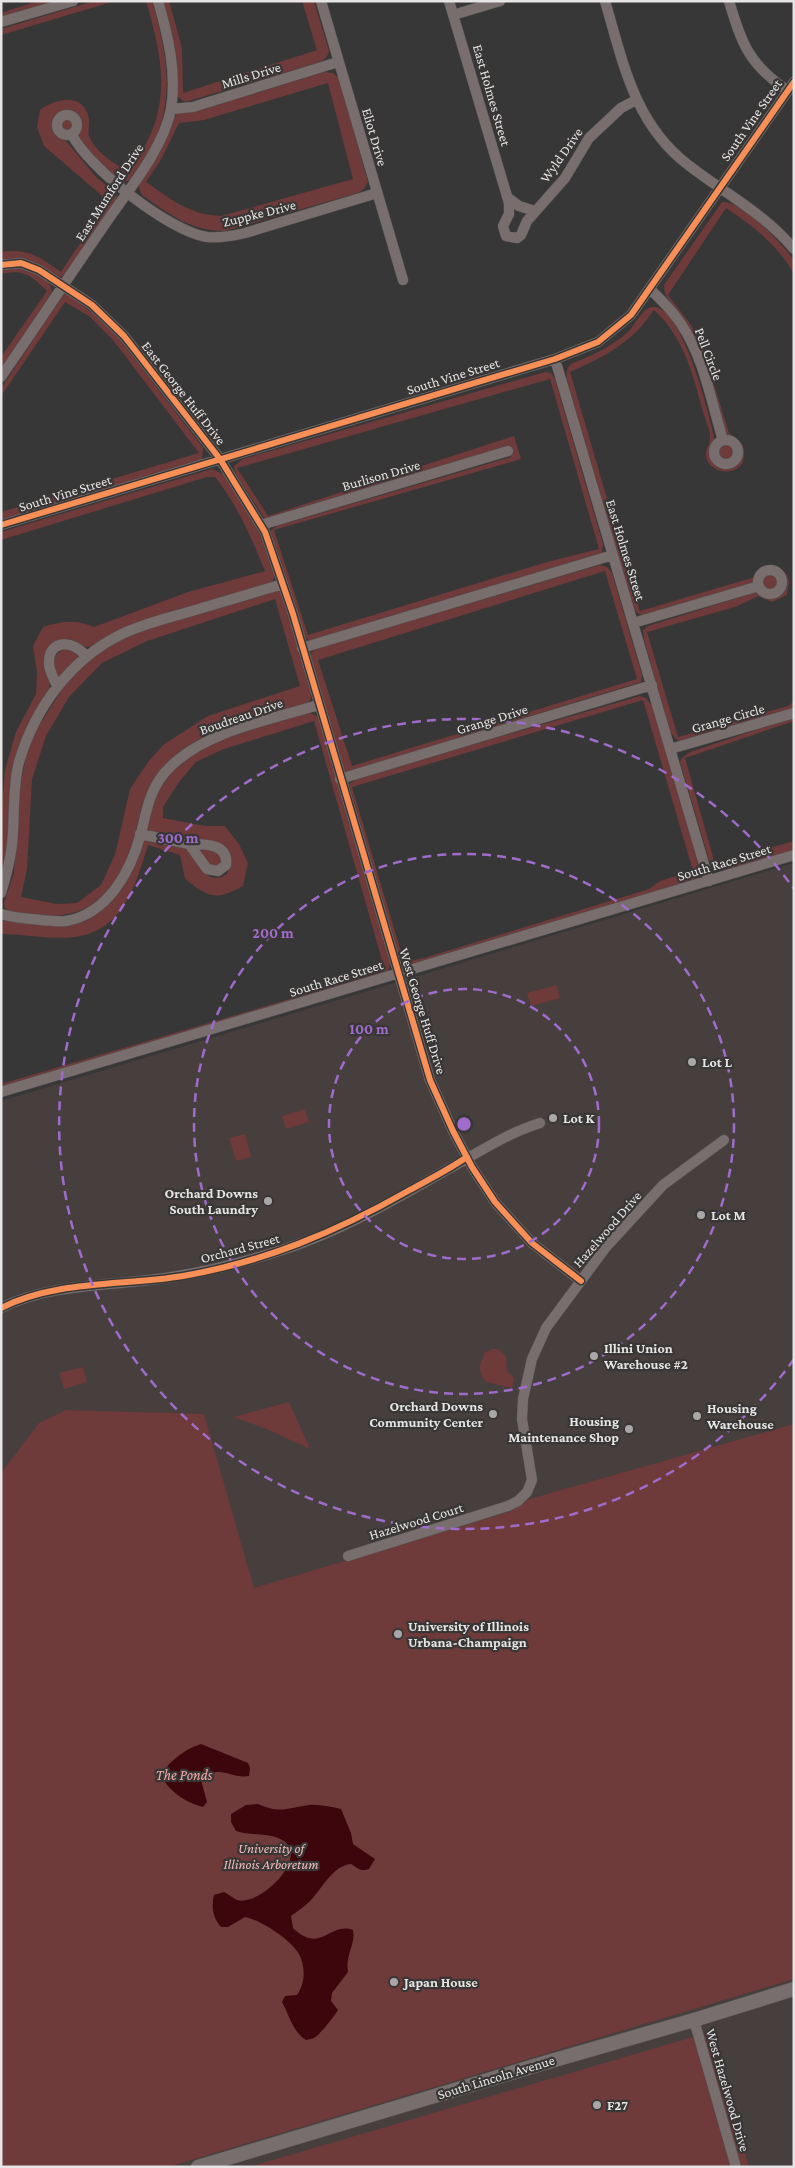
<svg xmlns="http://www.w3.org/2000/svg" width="795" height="2168" font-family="'Crimson Pro',serif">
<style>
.built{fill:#473e3e}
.green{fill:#6e3a3a;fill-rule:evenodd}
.water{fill:#3d060d}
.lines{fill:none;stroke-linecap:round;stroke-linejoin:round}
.minor-casing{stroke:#545353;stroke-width:11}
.major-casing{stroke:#545353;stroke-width:15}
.minor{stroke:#796e6e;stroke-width:10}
.major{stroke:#796e6e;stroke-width:14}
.cycleway-casing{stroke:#393636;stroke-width:9}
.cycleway{stroke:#f78f57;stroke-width:6}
.ring{fill:none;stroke:#a06ccc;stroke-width:2.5;stroke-dasharray:9 6}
.poi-dot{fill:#a9a7a7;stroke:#393636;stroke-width:2}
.labels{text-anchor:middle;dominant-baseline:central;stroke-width:4.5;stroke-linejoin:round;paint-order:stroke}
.street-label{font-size:14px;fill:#e6e4e4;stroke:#393636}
.poi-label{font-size:14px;font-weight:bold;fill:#e6e4e4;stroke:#393636;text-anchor:start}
.park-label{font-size:14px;font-style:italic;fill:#f0bebc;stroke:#393636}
.water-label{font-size:15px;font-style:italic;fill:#f2aaa8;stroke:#393636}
.centre{fill:#a06ccc;stroke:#393636;stroke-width:2.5}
.ring-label{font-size:15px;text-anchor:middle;font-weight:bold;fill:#a06ccc;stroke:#393636;stroke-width:4.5;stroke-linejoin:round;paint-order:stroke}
</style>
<rect width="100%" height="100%" fill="#383737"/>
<path class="built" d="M794,863V2167H1V1101Z"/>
<path class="green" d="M38,1H58L1,18V13Z
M94,1H115L1,35V29Z
M146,1H152C166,49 176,97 153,144C146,156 138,168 130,180L124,182L97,162L77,136C80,125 79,120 70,112L56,115L53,122L54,133L66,141L97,178L116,193L117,198L64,276L58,277C31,263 36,255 1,262V252C28,248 40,257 61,272L108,201L44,146L37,127L40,110C56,98 84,92 89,119C90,125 87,133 90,138C96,152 115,165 128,171C173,115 165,65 146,1Z
M162,1H169L182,48L183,93L317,50L302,1H314L329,51C327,62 316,63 307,66L185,102L177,96L175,48Z
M324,72L333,73L339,78L368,182L364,189L358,193L225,231C190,231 169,214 142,195L138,185L174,116L178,113L201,110ZM328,83L353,179L221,216C187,214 173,200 146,182L162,158L179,123L204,120Z
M59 125a8 8 0 1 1 16 0a8 8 0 1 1-16 0Z
M722,202C742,200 782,244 794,260V274C778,245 753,226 726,208L668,295L691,325L703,349L729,433L743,445C743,448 745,453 744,456C743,476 714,476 707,460C703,451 710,446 710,438C711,431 705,419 703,412C693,375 684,337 654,310C649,316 645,323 639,329C620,349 595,361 570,372L640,611L755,577C763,563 786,562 789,582C789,585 787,591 787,595L772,602L758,596L738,606L647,632L678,737L788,706L794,701L792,709L678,741L670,732L644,640L643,630L648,626L756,592C789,612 795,569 768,569L750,584L644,615L639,614L634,610L567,380C566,372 566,367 573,363C593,355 613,346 629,331C636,324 642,308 653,307C681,303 710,416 714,437C717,451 703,450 718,468C727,469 734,466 741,460C745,441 732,443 725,431L699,347L690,330L665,294L664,285Z
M15,267C29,270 50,275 52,292L1,370V357L47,291C30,275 25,269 1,274V269Z
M67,293L111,328L203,448L202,460L1,522V512L199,453L113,340L89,316L65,302L1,396V389L62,295Z
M545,372L551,373L555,379L603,544L602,553L598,556L310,641L305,637L271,538V530L277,526L511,457L509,448L265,519L236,475L234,466L243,459ZM550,379L599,549L547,562L308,635L274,530L521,459L514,436L268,516L237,468Z
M717 453a9 9 0 1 1 18 0a9 9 0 1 1-18 0Z
M212,469C217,471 222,473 226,477C241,493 272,555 275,576L272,582L97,646L86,647L70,639L53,643L49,691L29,727L1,886V818L5,770L16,732L36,694L37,672L33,646L43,627C62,621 76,619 94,627L188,592L265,571C251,537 238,506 215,477H207L1,540V532Z
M600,565L607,567L612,573L642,675L641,682L348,772L343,770L310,657L312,652L318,648ZM605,571L637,679L352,766L318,660Z
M762 583a9 9 0 1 1 18 0a9 9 0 1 1-18 0Z
M277,591L281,592L284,599L310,690L311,698L308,704C264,717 205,726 172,759C164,768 150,789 145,800C138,815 137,832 132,847C120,889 93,916 48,916C36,916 15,916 5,908L4,903L14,873L17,803L26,756L35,732L65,685L81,666L98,653L126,637L151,627ZM275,599L300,686L208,716L163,745L148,762L130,789L115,855L101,885L77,903L57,904L21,897L27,869L32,779L46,736L69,697L102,663L147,641Z
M70,648L81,655L62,675L59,676L55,673C52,658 54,652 70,648Z
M640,696L646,698L652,706L696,854L698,865L697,877L692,880L412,966L403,963L399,959L349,784L358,778ZM643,700L693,871L660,881L649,889L424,958L404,962L352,787Z
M311,713L318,717L387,950L390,964L388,972L1,1088V1084L385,971L314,721L224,749L196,762L179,782L163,807V818L205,826H225L239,844L248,863L243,886C215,901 210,898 185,879L180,855L148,845C136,884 123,932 74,937C50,940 25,934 1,934V921L8,920L71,924L88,920L121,890L132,871L138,848L144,839C155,841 172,841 182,847C199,855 202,889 227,874L231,863L229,855L195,841L148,831L145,828C149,816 153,793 160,784C190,741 254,729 300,714Z
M789,719H794V721L685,758L715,864L794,841V851L728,870H717L709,860L680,762L682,758L690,752Z
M198,848L219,851L222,856L221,865L213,868L196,849Z
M557,985L560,998L531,1006L527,993Z
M305,1109L309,1122L286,1129L282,1116Z
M245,1134L251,1157L236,1161L229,1138Z
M492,1349H498L506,1356L507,1371L514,1378L512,1388L486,1382C478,1371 478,1367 484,1355V1353Z
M83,1367L87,1382L64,1389L59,1373Z
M289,1402L310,1449L264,1428L233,1417Z
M66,1410L204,1414L254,1588L505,1513L518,1507L526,1500L794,1424V1979L168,2167H1V1473L39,1423Z
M710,2032L749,2167H249Z"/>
<path class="water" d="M201,1744L248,1763L250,1768L249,1776C229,1779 220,1763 201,1780L207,1802L203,1807C187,1803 167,1791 161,1774C171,1760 185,1749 201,1744Z
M258,1804C280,1814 287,1808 309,1805C320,1804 331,1807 341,1809L351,1833L353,1844L375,1859L369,1869C360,1872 358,1868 351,1864C332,1866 323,1888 310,1901C305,1906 298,1911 291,1916L293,1928C321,1955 330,1921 353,1930C356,1943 345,1956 348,1972L332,1993L331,2001L338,2010C336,2014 319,2036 314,2038C312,2039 309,2039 306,2040C293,2032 289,2015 282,2002L285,1996L297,1995C305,1984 306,1967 299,1954C291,1940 261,1920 245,1917L228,1927H221C213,1918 211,1907 214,1895L224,1892C228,1894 233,1898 237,1900C259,1907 309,1859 284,1841C271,1832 250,1836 236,1831L231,1822V1814L246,1805Z"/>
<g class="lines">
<g class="minor-casing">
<path id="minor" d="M321,1L403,280
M449,1L509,203V214L503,226L506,236L517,238L521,235L527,221L565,178L589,138L621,108L636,100
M605,1C623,62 634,123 687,164C724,193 764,213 794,249
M729,1C742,45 749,64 788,91
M453,15L500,1
M1,22L73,1
M171,109L193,107L338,62
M57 125a10 10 0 1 1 20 0a10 10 0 1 1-20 0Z
M72,135C90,169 169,231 207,237C220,238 233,236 245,233L377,193
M507,197L519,206L535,211
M1,265L21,263L39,270L92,305L124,336L220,459L265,532L293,614L430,1080L453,1131L472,1167L495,1202L532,1243L581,1281
M650,289C661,300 673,311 681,324C704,358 711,401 723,440
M555,359L709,881
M1,377C35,328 67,279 101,230C124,195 163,151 171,109C177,72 168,36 158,1
M714 452a12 12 0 1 1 24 0a12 12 0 1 1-24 0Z
M1,525L555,359L598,342L631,315L794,82
M261,525L508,451
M758 582a12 12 0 1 1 24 0a12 12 0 1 1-24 0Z
M633,623L759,586
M302,648L613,555
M57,686C54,679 49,671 49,663C48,640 73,639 86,656
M670,749L794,713
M340,779L652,685
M140,834L189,844
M189,844C203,844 229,843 226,865L218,871L207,869Z
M1,893C6,877 10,861 12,845C15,818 12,789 19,762C35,708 70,660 120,635C142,624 168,618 192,611C222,602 252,593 283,584
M1,914C11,917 21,918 31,919C42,920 55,922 66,921C108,914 131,871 141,833C147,809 150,787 169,768C205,731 270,720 318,705
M1,1092L794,855
M1,1308C46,1285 100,1286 149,1280C195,1275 239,1264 282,1250C342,1231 397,1198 452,1167C481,1151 508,1133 540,1123
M348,1556L508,1506L518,1501L527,1492L532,1480L522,1419L523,1399L532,1359L546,1328L606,1247L663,1185L724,1140
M694,2020L736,2167"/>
</g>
<g class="major-casing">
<path id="major" d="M198,2167L551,2061L694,2020L794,1989"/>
</g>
<use href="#minor" class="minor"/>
<use href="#major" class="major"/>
<g class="cycleway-casing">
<path id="cycleway" d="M1,265L21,263L39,270L92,305L124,336L220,459L265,532L293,614L430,1080L453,1131L472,1167L495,1202L532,1243L581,1281
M1,525L555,359L598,342L631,315L794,82
M1,1308C56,1280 123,1286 183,1276C264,1262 336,1232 408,1191C428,1180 448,1170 467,1157"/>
</g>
<use href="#cycleway" class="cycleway"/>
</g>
<g class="ring">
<circle cx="464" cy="1124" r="135"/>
<circle cx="464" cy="1124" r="270"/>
<path d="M794 1359A405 405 0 1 1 794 889"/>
</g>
<g class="poi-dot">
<circle cx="692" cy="1062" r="5"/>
<circle cx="553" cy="1118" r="5"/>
<circle cx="268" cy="1201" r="5"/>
<circle cx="701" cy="1215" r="5"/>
<circle cx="594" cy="1356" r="5"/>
<circle cx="493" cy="1414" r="5"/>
<circle cx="697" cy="1416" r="5"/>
<circle cx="629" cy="1429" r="5"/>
<circle cx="398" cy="1634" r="5"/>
<circle cx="394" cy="1982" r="5"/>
<circle cx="597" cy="2105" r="5"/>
</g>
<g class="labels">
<g class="street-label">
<text transform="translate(251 75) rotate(-17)">Mills Drive</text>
<text transform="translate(492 95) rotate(74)">East Holmes Street</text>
<text transform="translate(751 120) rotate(-55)">South Vine Street</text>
<text transform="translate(375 137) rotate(74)">Eliot Drive</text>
<text transform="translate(561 155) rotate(-55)">Wyld Drive</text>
<text transform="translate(109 192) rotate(-57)">East Mumford Drive</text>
<text transform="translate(259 213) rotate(-14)">Zuppke Drive</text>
<text transform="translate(709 354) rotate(69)">Pell Circle</text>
<text transform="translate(453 376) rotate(-17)">South Vine Street</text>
<text transform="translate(184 393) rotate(52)">East George Huff Drive</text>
<text transform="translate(381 475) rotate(-16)">Burlison Drive</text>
<text transform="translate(65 493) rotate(-17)">South Vine Street</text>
<text transform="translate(626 550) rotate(73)">East Holmes Street</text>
<text transform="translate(241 716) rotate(-19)">Boudreau Drive</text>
<text transform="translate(728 718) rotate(-16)">Grange Circle</text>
<text transform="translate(492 719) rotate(-17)">Grange Drive</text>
<text transform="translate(724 862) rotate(-17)">South Race Street</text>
<text transform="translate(336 978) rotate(-17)">South Race Street</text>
<text transform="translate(423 1011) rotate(73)">West George Huff Drive</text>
<text transform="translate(607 1229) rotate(-49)">Hazelwood Drive</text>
<text transform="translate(240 1248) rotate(-15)">Orchard Street</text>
<text transform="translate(416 1521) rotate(-17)">Hazelwood Court</text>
<text transform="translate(496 2077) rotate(-17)">South Lincoln Avenue</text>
<text transform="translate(728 2090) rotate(74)">West Hazelwood Drive</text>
</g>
<g class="poi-label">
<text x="702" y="1062">Lot L</text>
<text x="563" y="1118">Lot K</text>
<text x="258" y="1193" text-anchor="end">Orchard Downs<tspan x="258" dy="16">South Laundry</tspan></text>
<text x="711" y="1215">Lot M</text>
<text x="604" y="1348">Illini Union<tspan x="604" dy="16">Warehouse #2</tspan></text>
<text x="483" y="1406" text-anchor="end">Orchard Downs<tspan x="483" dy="16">Community Center</tspan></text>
<text x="707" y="1408">Housing<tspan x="707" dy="16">Warehouse</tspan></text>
<text x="619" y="1421" text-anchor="end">Housing<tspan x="619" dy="16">Maintenance Shop</tspan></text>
<text x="408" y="1626">University of Illinois<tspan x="408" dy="16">Urbana-Champaign</tspan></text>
<text x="404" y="1982">Japan House</text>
<text x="607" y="2105">F27</text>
</g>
<g class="park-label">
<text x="271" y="1848">University of<tspan x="271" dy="16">Illinois Arboretum</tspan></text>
</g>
<g class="water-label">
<text x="184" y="1775">The Ponds</text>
</g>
</g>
<circle cx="464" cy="1124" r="8" class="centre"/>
<g class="ring-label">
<text x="178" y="843">300 m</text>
<text x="273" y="938">200 m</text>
<text x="369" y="1034">100 m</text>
</g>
<rect width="795" height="2168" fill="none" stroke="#e6e4e4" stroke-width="5"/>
</svg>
